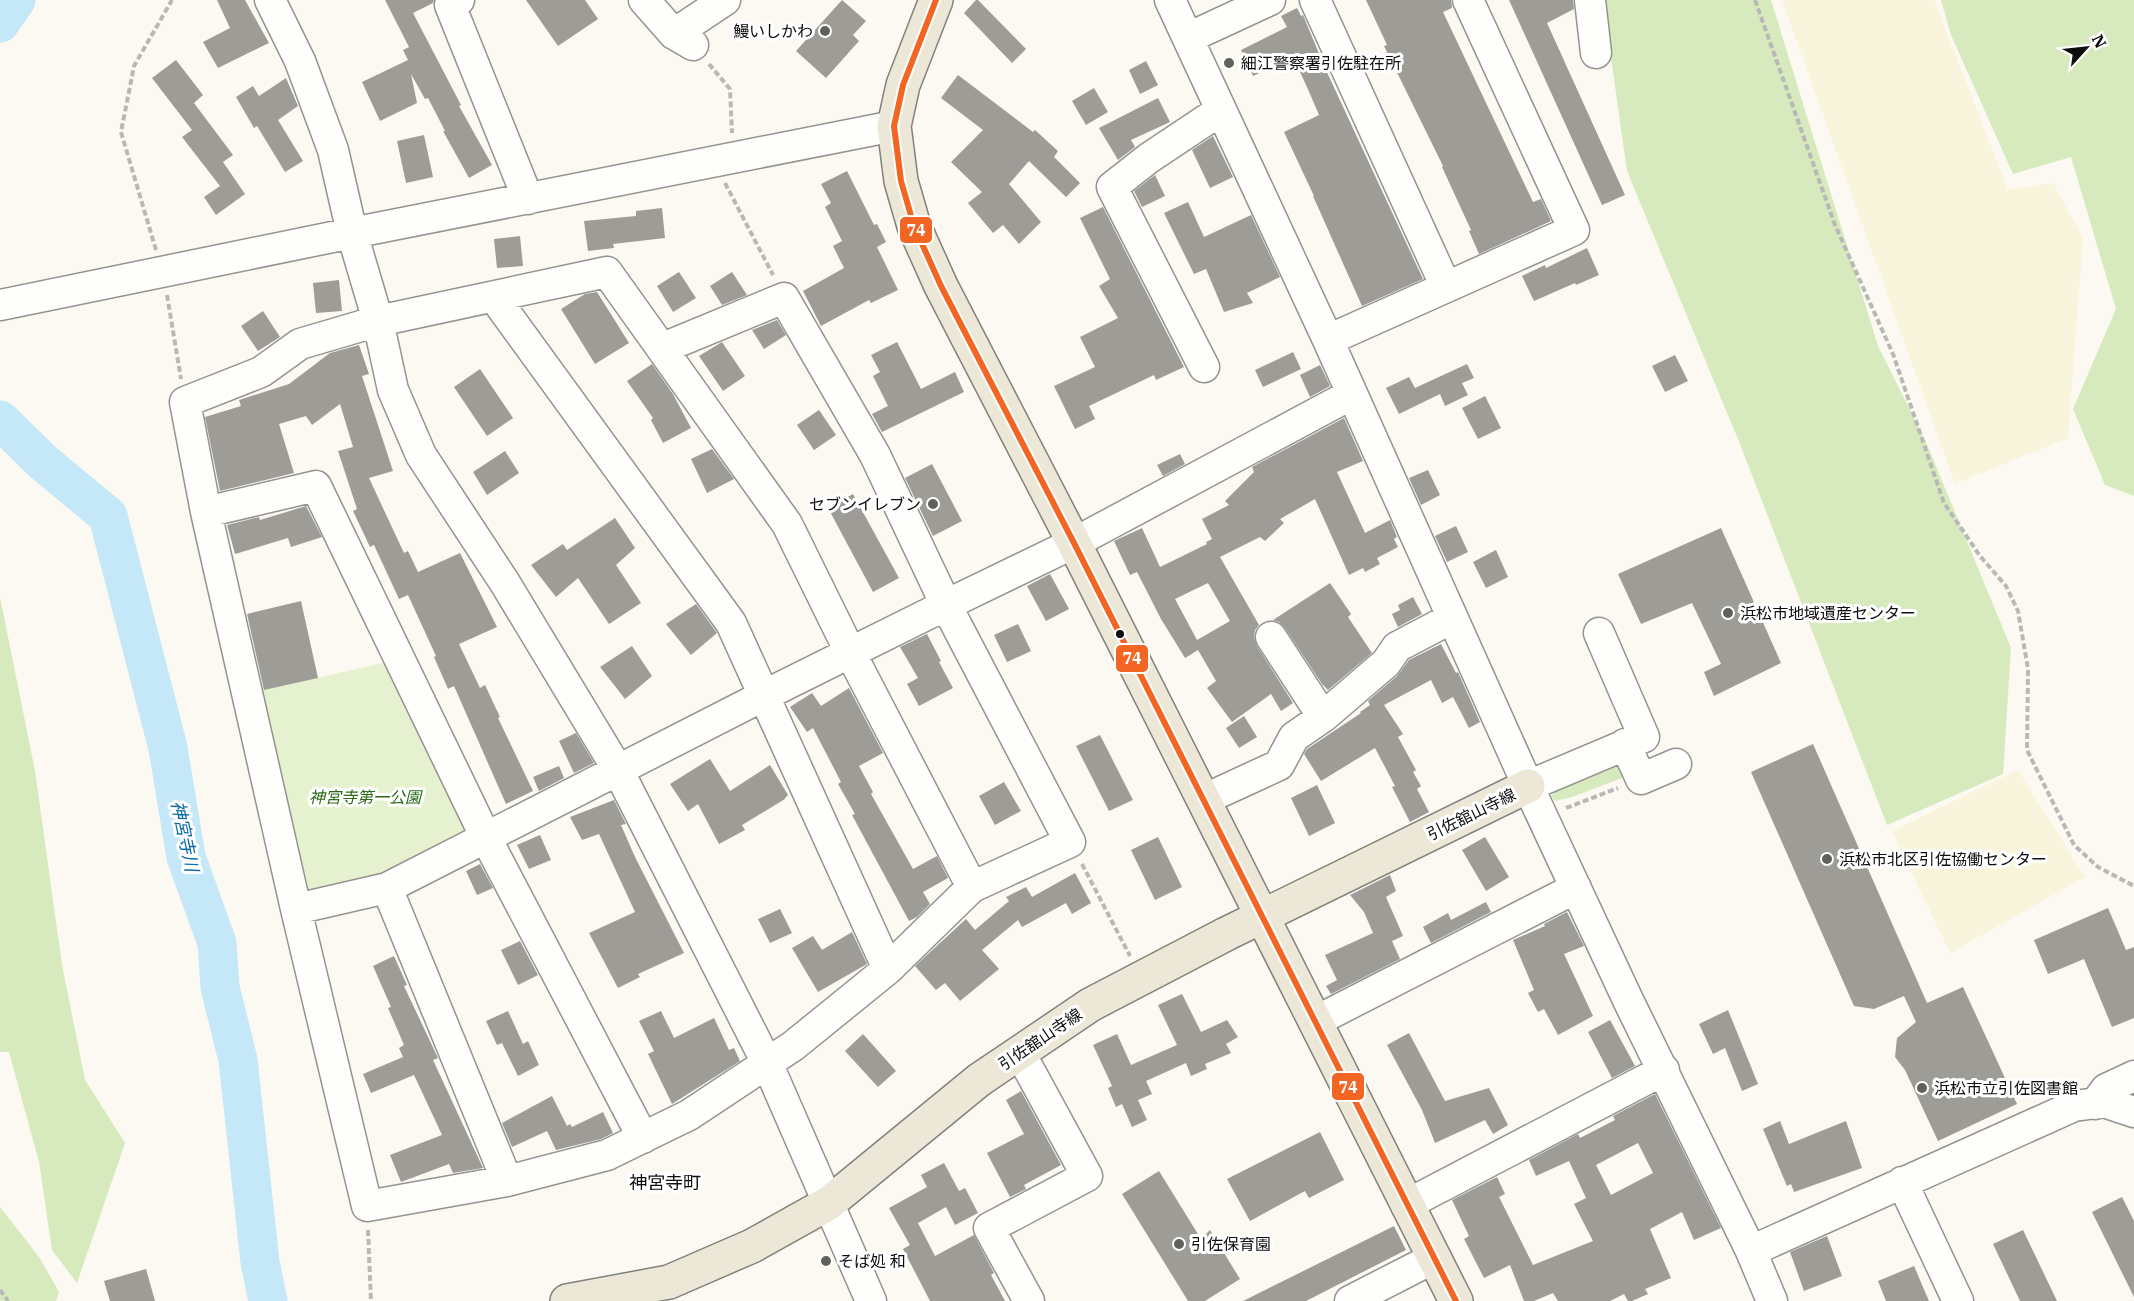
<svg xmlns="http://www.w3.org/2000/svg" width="2134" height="1301" font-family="'IBM Plex Serif','Noto Sans JP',serif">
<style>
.farmland{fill:#f9f5dc}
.green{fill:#e6f2cf}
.forest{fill:#d6eabd}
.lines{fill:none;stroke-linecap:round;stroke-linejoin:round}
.river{stroke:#c4e8f8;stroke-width:39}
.building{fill:#9e9c97;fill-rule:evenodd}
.minor-casing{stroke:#949390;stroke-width:33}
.major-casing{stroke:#81817d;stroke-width:36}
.path{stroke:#b8b8b6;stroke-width:4;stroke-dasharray:6 3;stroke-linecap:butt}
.minor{stroke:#fefefd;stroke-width:30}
.major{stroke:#ede7d8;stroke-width:33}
.bus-1-casing{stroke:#fff;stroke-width:10}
.bus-1{stroke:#f26522;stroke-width:6}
.poi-dot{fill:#60605d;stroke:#fff;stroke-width:2}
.bus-dot{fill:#0d0d0d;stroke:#fff;stroke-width:2}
.labels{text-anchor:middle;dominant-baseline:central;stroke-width:6;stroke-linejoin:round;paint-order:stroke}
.poi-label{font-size:16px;fill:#0d0d0d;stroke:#fff;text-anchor:start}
.park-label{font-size:16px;font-style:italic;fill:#2d6a18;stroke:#fff}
.street-label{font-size:16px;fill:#0d0d0d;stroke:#fff}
.water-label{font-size:18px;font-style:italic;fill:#0d6ba8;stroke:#fff}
.neighbourhood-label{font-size:18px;fill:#0d0d0d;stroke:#fff}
.line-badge{stroke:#fff;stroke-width:2}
.badge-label{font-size:16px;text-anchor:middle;font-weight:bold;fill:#fff}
</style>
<rect width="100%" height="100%" fill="#fbf9f1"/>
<path class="farmland" d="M1782,0H1934L2008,190L2053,183L2083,238L2068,438L1955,484Z
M2018,770L2085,877L1950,953L1892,831Z"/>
<path class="green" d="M387,662L469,833L383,878L306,895L260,691Z"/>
<path class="forest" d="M1603,0H1771L1878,346L1926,442L2011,648L2003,774L1887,825L1740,444L1627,171Z
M1941,0H2134V496L2105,485L2073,409L2116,309L2071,157L2013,174L1951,35Z
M0,597L35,771L62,965L85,1080L125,1143L77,1283L52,1250L39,1162L9,1052H0Z
M1620,759L1627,765L1622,778L1572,797L1555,801L1551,796L1569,780Z
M0,1207L39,1257L59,1292L56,1301H0Z"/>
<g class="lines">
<path class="river" d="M0,23L16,0
M0,420L43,462L108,516L168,748L186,857L217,943L220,987L238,1060L260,1262L268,1301"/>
</g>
<path class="building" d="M217,0H245L269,43L218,68L203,42L230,28Z
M385,0H434L433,3L413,13L461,105L459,106L492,165L469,178L443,131H445L428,98L425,99L411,74L417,103L380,121L362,82L408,60L403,50L409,47Z
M526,0H585L598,19L558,46Z
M842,0L866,21L853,35L859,41L826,78L796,51Z
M976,0H978L1026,49L1012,63L964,13Z
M1366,0H1451L1452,8L1443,12L1533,202L1541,199L1551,221L1479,254L1469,231L1471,230L1442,167L1443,166L1384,46L1387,45Z
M1509,0H1573L1574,9L1547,23L1625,195L1602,205Z
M1297,8L1301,16L1303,15L1325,68L1423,279L1362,306L1313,196H1314L1284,132L1319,115L1307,87L1293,57L1253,76L1241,50L1287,27L1281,16Z
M176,60L203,95L194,103L233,155L223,162L245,194L216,215L204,197L220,186L182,137L192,130L152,78Z
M1146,61L1158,85L1140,94L1129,70Z
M958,75L1033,132L1035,130L1058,151L1054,157L1080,183L1066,197L1029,161L1009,184L1041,222L1019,244L1003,225L993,233L968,203L982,192L951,162L983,130L941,98Z
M286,78L298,106L278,120L303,161L285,172L257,126L254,128L236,97L253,86L259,96Z
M1094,88L1108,112L1086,125L1072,101Z
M1158,98L1170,122L1131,140L1135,147L1118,160L1099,128Z
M424,135L433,177L406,183L397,141Z
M1213,136L1233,177L1210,188L1192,150Z
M847,171L874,225L877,224L886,242L877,247L898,290L871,303L869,300L821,326L803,291L844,268L833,246L842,241L825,207L831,203L821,184Z
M1155,175L1165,196L1142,207L1134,191Z
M1188,202L1204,237L1251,215L1280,277L1247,293L1253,303L1224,312L1206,269L1194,274L1164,213Z
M1103,207L1184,367L1156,380L1154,375L1089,406L1095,419L1075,429L1054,386L1095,367L1080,337L1118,318L1099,286L1110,279L1080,218Z
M662,208L665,238L613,244L614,248L588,251L584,221L636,216V211Z
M520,236L523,266L497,268L494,239Z
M1587,248L1599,275L1576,285L1575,283L1534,301L1522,276L1545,265L1546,268Z
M679,272L696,298L673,312L657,286Z
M732,272L747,295L722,305L710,286Z
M339,280L342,311L316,313L313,283Z
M597,292L629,343L595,364L561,309L585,294Z
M263,311L280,337L258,351L241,326Z
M777,320L786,335L764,349L752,330Z
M722,342L745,376L723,391L699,356Z
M897,342L921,389L955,372L964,392L882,432L872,414L888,406L873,376L880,372L871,355Z
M359,345L369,374L362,376L393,471L369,478L404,553L408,551L418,572L460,553L497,627L459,644L480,688L485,685L500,717L498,718L533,791L506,804L454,686L448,689L434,657L436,656L408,595L399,599L374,545L370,547L353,511L357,509L338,451L353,447L340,404L312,425L306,416L279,424L294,473L220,491L205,417L241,406L239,400L289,384L330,353Z
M1293,352L1301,369L1263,387L1255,370Z
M1675,355L1688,381L1665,392L1652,366Z
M652,364L673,394L691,428L663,443L651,420L653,418L627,381Z
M1467,364L1474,378L1462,383L1468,395L1445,406L1440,394L1399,414L1386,388L1409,377L1415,388Z
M1320,365L1330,386L1310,397L1300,375Z
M480,369L513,418L487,436L454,387Z
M1485,396L1501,428L1478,439L1462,408Z
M819,410L836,435L814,450L797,425Z
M1344,418L1363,461L1337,472L1365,533L1390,520L1397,537L1394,539L1398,547L1377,558L1380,564L1365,572L1363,568L1349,575L1315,499L1280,519L1284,523L1265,541L1260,537L1220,557L1259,625L1255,630L1254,637L1257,646L1293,703L1281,711L1271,694L1232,722L1207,688L1216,681L1198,650L1185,658L1161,619L1137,572L1130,575L1114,541L1142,528L1160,567L1207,544L1206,542L1212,539L1202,519L1229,505L1225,501L1254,472L1252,467ZM1208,583L1230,621L1197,640L1175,599Z
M712,449L734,479L707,493L691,459Z
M505,451L519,473L487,495L473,472Z
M1180,454L1185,464L1163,476L1157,465Z
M932,464L962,521L933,536L905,478Z
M1428,470L1440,495L1421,505L1409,478Z
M853,494L899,578L873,592L828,508Z
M306,506L322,537L291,547L288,538L235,554L227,525L259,517L260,520Z
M615,518L635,548L616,565L641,603L609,624L578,578L556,597L531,565L563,544L567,550Z
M1456,526L1468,552L1447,562L1435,536Z
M1721,528L1781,663L1714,696L1704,672L1721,664L1692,603L1641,624L1618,574Z
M1496,550L1508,577L1486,588L1473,562Z
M1050,574L1069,609L1046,621L1027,586Z
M1330,583L1351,614L1348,617L1372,653L1328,690L1322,684L1285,628L1279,622L1273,620Z
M1413,597L1422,614L1398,627L1392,614L1400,610L1398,605Z
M301,601L318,678L264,690L247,614Z
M696,604L717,633L691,655L666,624Z
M1018,624L1031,651L1007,662L994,635Z
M927,634L941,661L939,662L953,688L919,706L907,684L918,678L900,647Z
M1441,644L1456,673L1458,672L1480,722L1469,728L1453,697L1442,703L1431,680L1384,705L1403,734L1398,737L1416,770L1413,772L1421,786L1417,789L1429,812L1410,822L1392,787L1395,786L1375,748L1321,781L1304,754L1307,749L1361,713L1360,712L1370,705L1368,701L1397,676L1409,660Z
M632,646L652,676L625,699L600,667Z
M849,688L883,753L859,766L873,792L871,794L913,869L937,856L948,878L923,892L930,904L917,917L909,921L852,815L855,814L838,784L841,782L813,728L807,732L790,707L812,693L821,706Z
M1244,716L1257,737L1239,748L1226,728Z
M576,733L594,763L574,773L559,741Z
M1100,735L1133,800L1109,811L1076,746Z
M1813,744L1927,1003L1963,987L2017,1104L1938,1141L1905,1070L1895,1057L1897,1038L1916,1022L1904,996L1874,1009L1854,1006L1751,772Z
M710,759L730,791L770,765L788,795L785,798V799L742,825L745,830L719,844L698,804L688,811L670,784Z
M559,766L564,778L539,791L533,777Z
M1004,782L1021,811L995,825L979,796Z
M1317,785L1335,823L1309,836L1291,798Z
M614,800L626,824L621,825L635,857L684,953L638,974L640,977L618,988L589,933L635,912L599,834L582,840L570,817Z
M540,835L551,860L529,869L517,845Z
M1158,837L1182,887L1155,900L1131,850Z
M1485,837L1509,877L1486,891L1462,850Z
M480,864L493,888L477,895L466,871Z
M1075,873L1091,903L1072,914L1066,903L1022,927L1018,920L982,950L999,969L960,1001L945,983L936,990L915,966L966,919L975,930L1009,901L1006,897L1026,887L1032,897Z
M1390,875L1396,891L1386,897L1403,936L1392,941L1400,959L1331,994L1326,986L1337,980L1325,955L1373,933L1364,912L1350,895Z
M1486,902L1491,912L1431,943L1423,927L1448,913L1451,920Z
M2108,908L2126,950L2134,947V1018L2112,1027L2084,959L2048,974L2034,940Z
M780,909L792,933L770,943L758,919Z
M1567,912L1584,946L1564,954L1593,1016L1558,1035L1544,1009L1538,1012L1528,993L1534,990L1513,940L1545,926L1544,924Z
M852,932L867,964L818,992L792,948L813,936L822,950Z
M520,941L538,975L518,985L501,950Z
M394,956L407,985L404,986L438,1058L433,1060L483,1168L453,1173L449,1164L401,1182L390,1155L442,1135L414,1075L371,1093L363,1074L403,1057L399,1048L404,1045L388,1008L391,1007L373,966Z
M1182,994L1201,1032L1227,1020L1238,1037L1226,1044L1231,1053L1205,1064L1207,1069L1191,1076L1186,1063L1146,1081L1152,1094L1138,1100L1147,1120L1132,1127L1122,1104L1116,1107L1108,1088L1112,1086L1093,1045L1117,1034L1131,1065L1177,1045L1158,1005Z
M1728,1010L1758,1084L1742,1091L1725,1048L1713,1054L1699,1024Z
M508,1011L523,1044L528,1041L539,1065L518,1076L502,1043L497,1045L486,1021Z
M661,1011L674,1038L714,1018L729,1050L734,1048L740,1061L672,1104L648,1054L654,1051L639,1021Z
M1610,1020L1635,1066L1612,1078L1588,1032Z
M1409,1033L1445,1101L1489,1088L1508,1125L1493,1134L1485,1120L1435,1143L1422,1110L1387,1045Z
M863,1034L896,1071L878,1087L845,1051Z
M1021,1091L1061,1165L1024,1185L1026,1189L1010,1197L987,1153L1024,1134L1006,1100Z
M1655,1094L1721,1228L1694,1240L1682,1212L1650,1229L1671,1278L1645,1289L1648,1294L1632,1301H1628L1624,1294L1610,1301H1558L1553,1293L1534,1301H1524L1510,1265L1484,1278L1464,1239L1469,1236L1452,1200L1497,1177L1505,1194L1499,1197L1533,1265L1593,1241L1574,1204L1586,1198L1569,1161L1536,1176L1529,1160L1578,1134L1580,1138L1615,1120L1613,1116ZM1638,1143L1653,1173L1611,1195L1596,1165Z
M552,1096L567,1126L570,1124L572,1127L603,1112L613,1133L601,1139L556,1150L547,1131L512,1147L502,1123Z
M1780,1121L1789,1144L1846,1121L1862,1168L1794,1192L1791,1184L1787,1186L1763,1129Z
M1320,1132L1344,1180L1309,1198L1305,1191L1250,1221L1227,1179Z
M944,1163L959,1191L965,1188L978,1213L955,1225L946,1207L918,1223L935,1256L974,1235L994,1273L991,1275L1005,1301H930L903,1249L910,1245L889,1208L927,1187L921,1175Z
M1159,1171L1201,1239L1210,1230L1240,1279L1205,1301H1188L1122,1194Z
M2122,1197L2134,1221V1297L2092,1212Z
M1394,1226L1406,1250L1306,1301H1243Z
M2023,1230L2057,1301H2020L1993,1244Z
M1827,1236L1842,1276L1804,1291L1790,1252Z
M1914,1266L1929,1301H1886L1878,1281Z
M146,1269L155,1301H110L104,1281Z"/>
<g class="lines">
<g class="minor-casing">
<path id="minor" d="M270,0L300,61L333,150L352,233L378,321L393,390L421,455L505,583L618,770L768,1065L871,1301
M459,0L450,5L528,199
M644,0L674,34L693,45
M1170,0L1328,340L1528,786L1628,1000L1751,1251L1772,1301
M1315,0L1446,287
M1590,0L1596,53
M674,34L725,0
M1188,38L1270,0
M494,297L731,623L888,969
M0,305L352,233L894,126
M1328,340L1574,230L1468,0
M663,348L784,298L875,455L946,605L1070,842L972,887L888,969L793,1046L689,1115L607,1155L507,1181L367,1206L296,909L206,512L185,402L261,372L300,344L378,321L607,272L787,524L851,654L972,887
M1204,367L1112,187L1149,158L1221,110
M206,512L316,486L486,838L643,1138
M1323,717L1386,663L1397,647L1452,618
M1625,744L1641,779L1676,764
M1528,786L1644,737L1599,633
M1203,800L1279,765L1294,737L1323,717L1271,637
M387,888L507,1181
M296,909L387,888L765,695L946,605L1074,543L1352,394
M1314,1022L1576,888
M1020,1053L1087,1176L989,1228L1029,1301
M2095,1104L2106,1089L2134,1076
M1902,1182L1958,1301
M1406,1205L1664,1070
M1751,1251L2074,1106L2104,1102L2134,1112
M1350,1301L1434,1258"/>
</g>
<g class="major-casing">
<path id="major" d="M936,0L903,85L894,126L901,181L914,226L941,286L1074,543L1456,1301
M567,1301L669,1282L752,1246L829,1203L979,1080L1090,1005L1226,934L1528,786"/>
</g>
<path class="path" d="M1755,0L1835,225L1893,354L1944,503L1980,556L2006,586L2018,611L2028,669L2027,750L2074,845L2098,867L2134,886
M709,64L730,89L732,133
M725,183L773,275
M156,250L121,132L134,66L172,0
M167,295L181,379
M1566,808L1618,788
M1082,864L1130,956
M368,1230L371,1301
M0,1290L8,1301"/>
<use href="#minor" class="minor"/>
<use href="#major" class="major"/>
<g class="bus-1-casing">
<path id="bus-1" d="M936,0L903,85L894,126L901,181L914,226L941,286L1074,543L1456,1301"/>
</g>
<use href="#bus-1" class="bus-1"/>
</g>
<g class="poi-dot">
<circle cx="825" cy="31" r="6"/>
<circle cx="1229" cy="63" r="6"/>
<circle cx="933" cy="504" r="6"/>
<circle cx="1728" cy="613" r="6"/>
<circle cx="1827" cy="859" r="6"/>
<circle cx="1922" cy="1088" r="6"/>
<circle cx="1179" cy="1244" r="6"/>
<circle cx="826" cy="1261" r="6"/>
</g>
<circle class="bus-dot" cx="1120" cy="634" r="5"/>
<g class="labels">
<g class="poi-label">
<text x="813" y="31" text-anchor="end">鰻いしかわ</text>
<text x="1241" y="63">細江警察署引佐駐在所</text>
<text x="921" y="504" text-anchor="end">セブンイレブン</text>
<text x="1740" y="613">浜松市地域遺産センター</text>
<text x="1839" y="859">浜松市北区引佐協働センター</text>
<text x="1934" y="1088">浜松市立引佐図書館</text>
<text x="1191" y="1244">引佐保育園</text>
<text x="838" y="1261">そば処 和</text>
</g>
<g class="park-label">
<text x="365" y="797">神宮寺第一公園</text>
</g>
<g class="street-label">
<text transform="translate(1471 814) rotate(-26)">引佐舘山寺線</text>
<text transform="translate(1040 1039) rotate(-34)">引佐舘山寺線</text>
</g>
<g class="water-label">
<text transform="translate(185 836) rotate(78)">神宮寺川</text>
</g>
<g class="neighbourhood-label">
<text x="665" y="1182">神宮寺町</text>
</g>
</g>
<g class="line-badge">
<rect x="899" y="216" width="34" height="28" rx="6" fill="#f26522"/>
<rect x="1115" y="644" width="34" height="29" rx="6" fill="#f26522"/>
<rect x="1331" y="1072" width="34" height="29" rx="6" fill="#f26522"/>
</g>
<g class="badge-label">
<text x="916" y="236">74</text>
<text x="1132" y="664">74</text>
<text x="1348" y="1093">74</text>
</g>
<g transform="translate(2086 48) rotate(63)" stroke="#ffffff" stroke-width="4.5" paint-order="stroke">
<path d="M0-4.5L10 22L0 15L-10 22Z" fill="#0d0d0d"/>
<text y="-9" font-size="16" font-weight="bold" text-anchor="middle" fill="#0d0d0d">N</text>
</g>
</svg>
